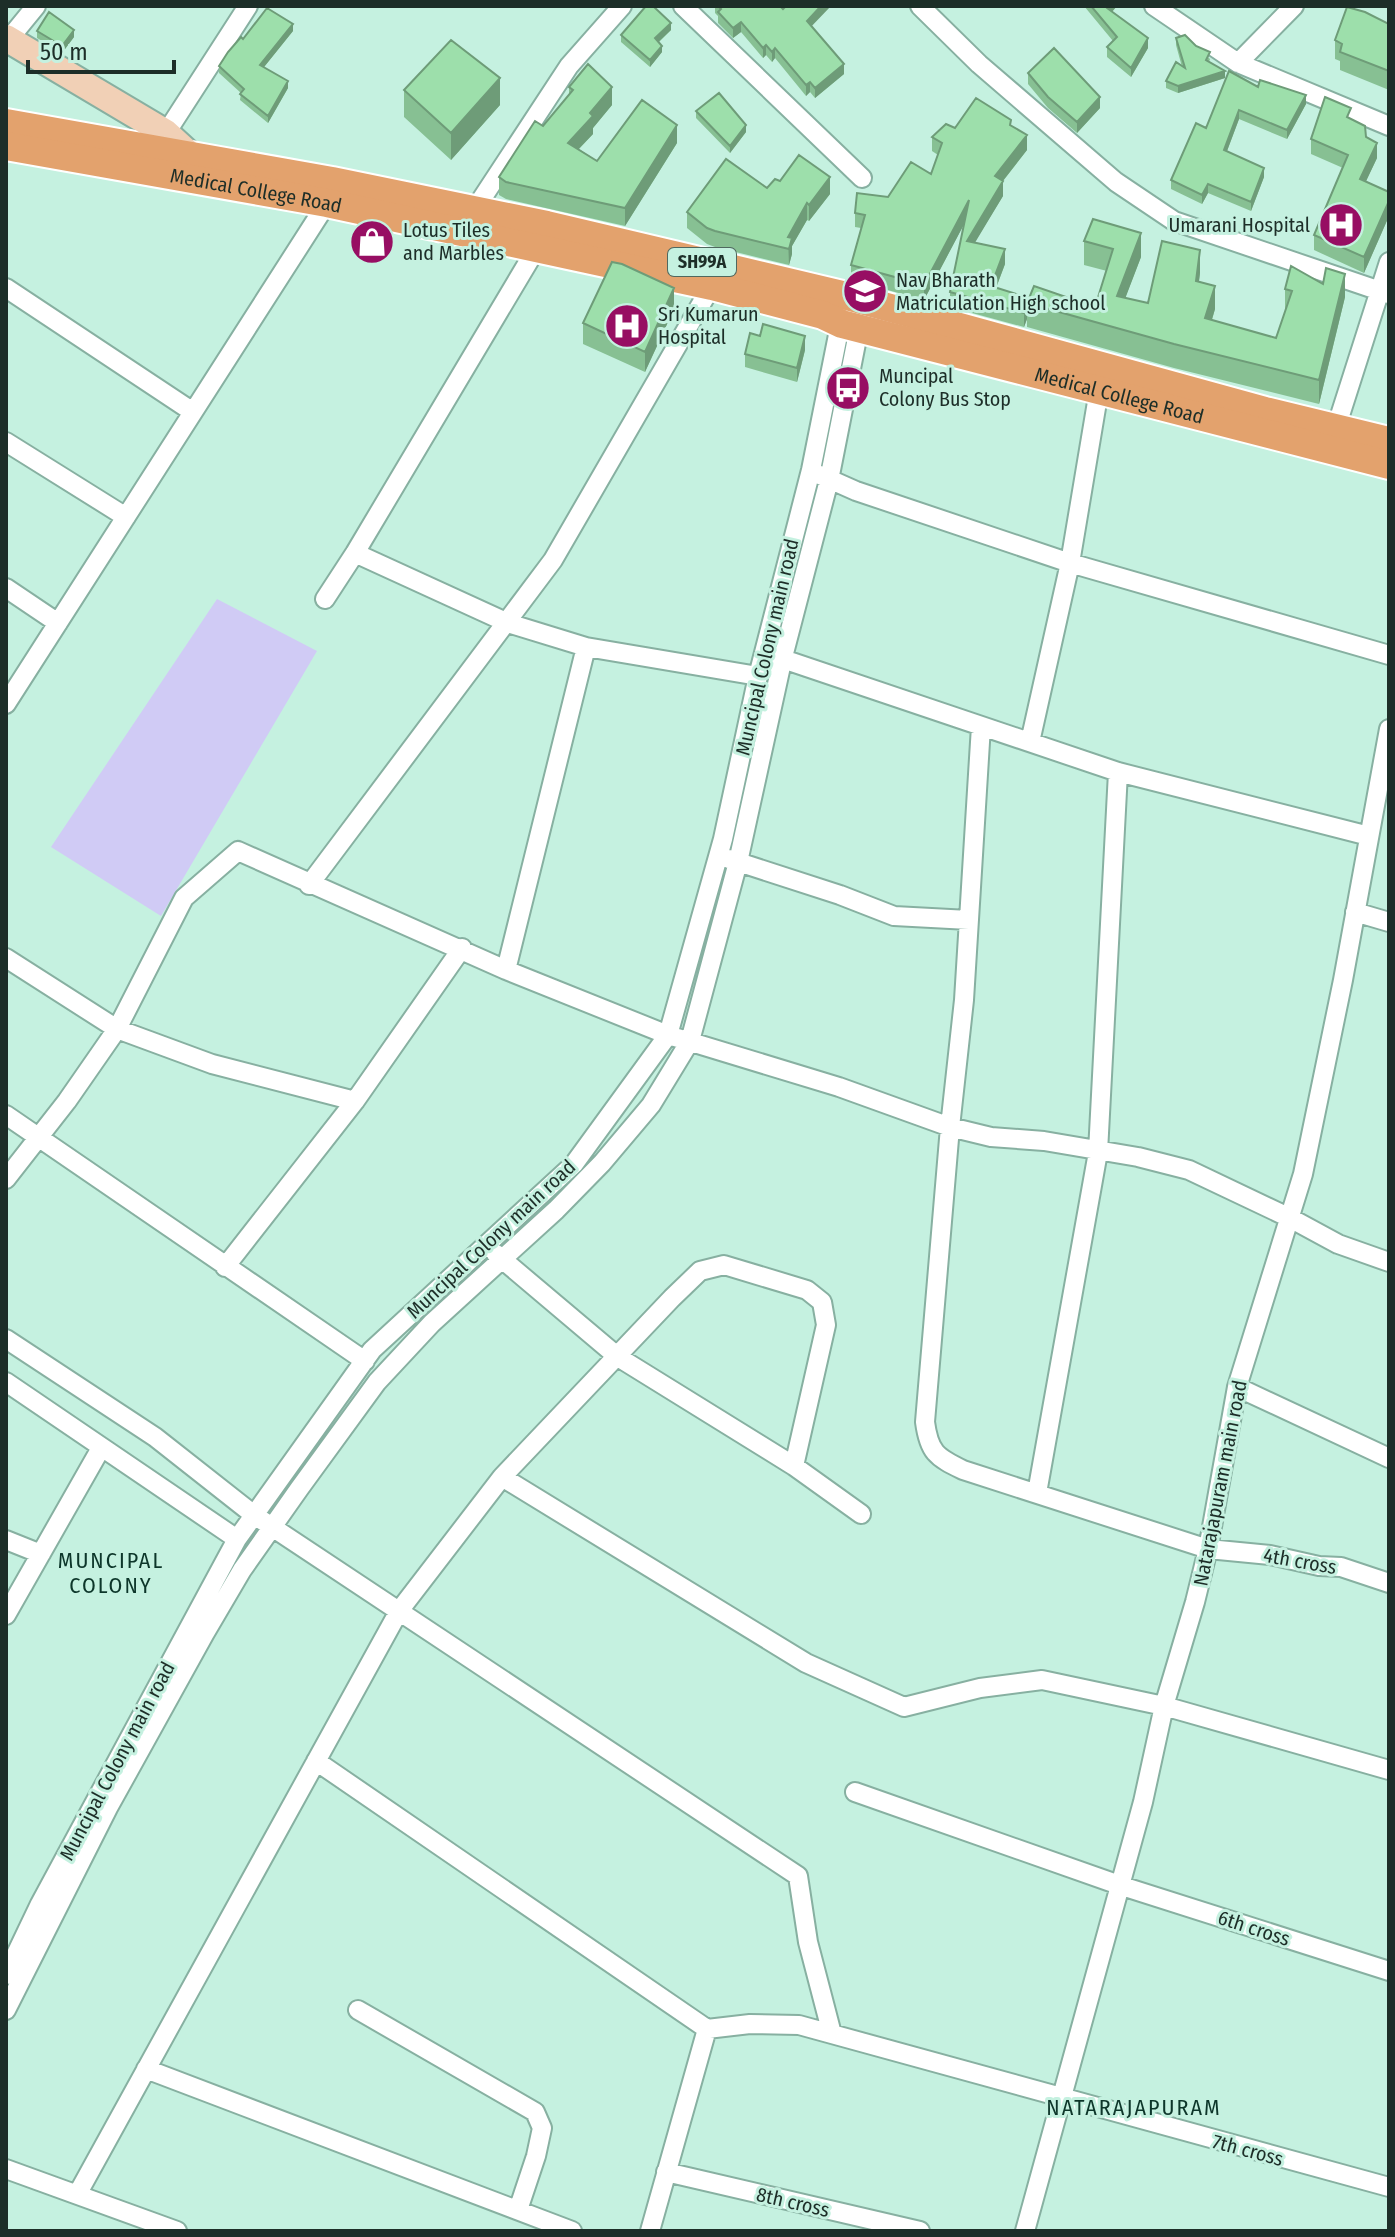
<svg xmlns="http://www.w3.org/2000/svg" width="1395" height="2237" font-family="'Fira Sans Condensed',sans-serif">
<style>
.green{fill:#d0cbf5}
.lines{fill:none;stroke-linecap:round;stroke-linejoin:round}
.street-casing{stroke:#87b0a1;stroke-width:22}
.secondary-casing{stroke:#87b0a1;stroke-width:30}
.primary-casing{stroke:#fff;stroke-width:32}
.street{stroke:#fff;stroke-width:18}
.secondary{stroke:#f1d0b6;stroke-width:26}
.primary{stroke:#e3a26d;stroke-width:28}
.wall{fill:#87c093}
.shaded-wall{fill:#6e9c78}
.building{fill:#9ddfab;stroke:#6e9c78;stroke-width:2}
.labels{text-anchor:middle;dominant-baseline:central;stroke-width:6;stroke-linejoin:round;paint-order:stroke}
.shield{fill:#c5f1e0;stroke:#4f685f;stroke-width:2}
.shield-label{font-size:18px;font-weight:bold;fill:#1d2e28}
.street-label{font-size:20px;fill:#1d2e28;stroke:#c5f1e0}
.poi-label{font-size:20px;fill:#1d2e28;stroke:#c5f1e0;text-anchor:start}
.neighbourhood-label{font-size:22px;letter-spacing:2px;fill:#0d362a;stroke:#c5f1e0}
</style>
<rect width="100%" height="100%" fill="#c5f1e0"/>
<path class="green" d="M217,599L317,651L161,916L51,847Z"/>
<g class="lines">
<g class="street-casing">
<path id="street" d="M683,6L862,178
M920,6L979,64L1116,182L1174,221L1389,294
M1154,6L1238,63L1389,126
M9,39L36,6
M1238,63L1294,6
M166,133L248,6
M475,209L569,66L622,6
M6,288L193,412
M1336,428L1389,262
M6,442L126,517
M820,475L856,491L1070,563L1389,655
M355,553L508,623L586,647
M6,588L58,623
M325,599L355,553L542,239
M771,655L1118,772L1369,836
M6,704L327,203L329,196
M981,726L964,1000L950,1127L925,1422C929,1452 936,1457 963,1470L1208,1549L1270,1555L1319,1566L1341,1567L1389,1583
M1030,742L1070,563L1099,390
M729,859L840,895L894,916L969,920
M309,885L553,560L715,280
M1355,912L1389,922
M6,958L117,1029L67,1101L6,1179
M506,970L586,647L758,676
M355,1101L212,1064L117,1029L184,898L238,851L506,970L668,1035L839,1087L950,1127L991,1137L1044,1141L1138,1157L1189,1170L1290,1218L1338,1244L1389,1262
M6,1115L365,1361
M496,1254L618,1357L794,1466L861,1514
M225,1267L355,1101L462,948
M6,1339L155,1437L254,1515L798,1876L808,1942L832,2034
M6,1382L237,1539
M1237,1387L1389,1458
M502,1477L672,1298L700,1271L724,1265L807,1290L822,1302L826,1325L794,1466
M1037,1493L1098,1152L1118,772
M6,1540L41,1554
M6,1615L101,1448
M316,1761L707,2029L750,2024L799,2025L1389,2187
M855,1792L1125,1887L1389,1971
M6,1975L40,1904L237,1539L372,1350L574,1164L668,1035L723,839L758,676L811,470L842,315
M6,2010L108,1808L205,1633L242,1570L299,1489L377,1382L432,1323L556,1210L602,1163L651,1105L690,1041L738,862L783,657L829,480L859,328
M358,2010L535,2112L542,2128L536,2156L518,2210
M146,2069L572,2231
M6,2169L177,2231
M666,2172L920,2231
M78,2193L399,1611L502,1477L806,1663L904,1707L980,1688L1042,1680L1164,1706L1389,1770
M650,2231L707,2029
M1025,2231L1143,1802L1164,1706L1195,1602L1208,1549L1237,1387L1303,1174L1343,980L1389,729"/>
</g>
<g class="secondary-casing">
<path id="secondary" d="M6,38L166,133L190,155"/>
</g>
<g class="primary-casing">
<g id="primary">
<path d="M6,123L332,181L547,225L843,295L1265,411L1389,441"/>
<path id="s1" d="M6,146L327,203L712,286L823,315L842,324L1389,465"/>
</g>
</g>
<use href="#street" class="street"/>
<use href="#secondary" class="secondary"/>
<use href="#primary" class="primary"/>
</g>
<path class="wall" d="M715,6H780L783,9L812,26L844,74L815,98L810,92L806,96L775,58L772,62L766,55L763,58L741,32L733,38L718,23V16L715,13Z
M1084,6H1117L1112,12L1148,48L1131,77L1107,57V47L1113,41Z
M1389,24V90L1340,70V61L1335,59V40Z
M671,30L659,42L662,52L650,67L621,42V35Z
M37,31L74,37L62,53L37,38Z
M293,31L264,67L288,88L268,123L240,100L241,93L219,73V66L243,39Z
M1176,38L1196,46L1210,59L1209,62L1225,78L1178,93L1166,88V81L1182,67L1176,45Z
M1028,73L1100,108L1077,133L1048,108L1028,84Z
M569,87L612,105L593,128V134L579,149L597,161L677,143L625,226L506,199L499,195V177L569,95Z
M1258,87L1306,104L1287,139L1239,119L1227,151L1264,177L1251,211L1208,193L1202,204L1171,189V180L1206,128Z
M404,90L500,105L451,160L404,117Z
M696,111L746,132L730,153L696,118Z
M1351,119L1366,137L1377,158L1366,181L1389,192V216L1364,273L1314,250V235L1343,168L1311,154V139Z
M1011,126L1027,150L1003,181V196L974,243L1005,264L996,288L1029,298L1095,307L1107,271L1084,265V241L1141,257L1125,298L1148,303L1200,273L1199,281L1215,309L1212,320L1276,338L1285,311V289L1345,297L1319,404L1174,368L1027,327V319L1024,327L950,307V292L964,224L924,300L851,280V265L861,228L855,227V213L888,197L931,174L938,155L932,151V137L955,128Z
M780,181L830,194L809,221L807,220L792,246V254L789,265L715,247L707,244L687,228V212L767,188Z
M674,309L645,372L583,344V323Z
M805,350L797,382L745,367V354Z"/>
<path class="shaded-wall" d="M821,6H831L807,31V21Z
M1108,6H1117L1107,17V8Z
M741,22V32L733,38V28Z
M671,23V30L655,45V38Z
M293,24V31L260,72V65Z
M74,30V37L62,53V46Z
M1148,38V48L1131,77V68Z
M766,45V55L763,58V48Z
M662,46V52L650,67V60Z
M775,48V58L772,62V52Z
M844,64V74L815,98V88Z
M1225,71V78L1178,93V86Z
M500,78V105L451,160V133Z
M288,81V88L268,123V116Z
M810,82V92L806,96V85Z
M612,87V105L593,128V134L568,160V143L590,113Z
M1306,95V104L1287,139V130Z
M1100,97V108L1077,133V122Z
M1239,110V119L1224,159V150Z
M677,125V143L625,226V208Z
M746,125V132L730,153V146Z
M1027,135V150L995,191V176Z
M1377,143V158L1360,194V179Z
M1264,168V177L1251,211V202Z
M830,177V194L809,221V205Z
M1003,181V196L967,256V241Z
M1208,184V193L1202,204V195Z
M969,200V215L924,300V285Z
M1389,201V216L1364,273V257Z
M807,203V220L792,246V254L789,265L788,237Z
M1141,233V257L1117,320V296Z
M1005,249V264L991,301V286Z
M1200,250V273L1196,304V281Z
M1345,274V297L1319,404V380Z
M1215,286V309L1205,342V318Z
M674,288V309L645,372V352Z
M1027,305V319L1024,327V313Z
M805,336V350L797,382V368Z"/>
<path class="building" d="M646,6H653L671,23L655,38L662,46L650,60L621,35Z
M718,6H780L783,9L786,6H821L807,21L844,64L815,88L810,82L806,85L775,48L772,52L766,45L763,48L741,22L733,28L718,12L721,9Z
M1091,6H1108L1107,8L1148,38L1131,68L1107,47L1117,37Z
M1347,7L1365,12L1389,24V71L1340,52L1342,44L1335,40Z
M267,8L293,24L260,65L288,81L268,116L240,94L244,89L219,66L228,52L241,37L243,39Z
M49,12L74,30L62,46L37,31Z
M1185,35L1196,46L1210,52L1206,60L1225,71L1178,86L1166,81L1176,62L1185,68L1176,38Z
M451,40L500,78L451,133L404,90Z
M1054,48L1100,97L1077,122L1048,97L1028,73Z
M588,64L612,87L590,113L593,116L568,143L597,161L642,100L677,125L625,208L506,182L499,177L535,121L543,126L573,90L569,87Z
M1229,71L1258,87L1260,80L1306,95L1287,130L1239,110L1224,150L1264,168L1251,202L1208,184L1202,195L1171,180L1196,123L1206,128Z
M719,93L746,125L730,146L696,111Z
M1325,97L1351,108L1347,117L1365,126L1366,137L1377,143L1360,179L1389,192V201L1364,257L1314,235L1348,155L1311,139Z
M976,98L1011,120L1010,125L1027,135L995,176L1003,181L967,241L1005,249L991,286L1029,298L1024,313L950,292L969,200L924,285L851,265L865,215L855,213L857,193L888,197L911,162L931,174L942,143L932,137L946,124L955,128Z
M799,155L830,177L809,205L807,203L788,237L792,238L789,249L715,231L707,228L687,212L726,159L767,188L775,179L780,181Z
M1093,219L1141,233L1117,296L1148,303L1162,241L1200,250L1196,281L1215,286L1205,318L1276,338L1292,291L1285,289L1291,266L1323,284L1326,268L1345,274L1319,380L1174,344L1027,303L1034,286L1095,307L1113,249L1084,241Z
M612,262L622,264L674,288L645,352L583,323Z
M763,324L805,336L797,368L745,354L750,333L760,336Z"/>
<defs>
<g id="hospital-disc" transform="scale(2.3)"><circle r="9.5" fill="#970e63" stroke="#c5f1e0"/><path d="M-5-5h3v3.5h4V-5h3V5h-3V1.5h-4V5h-3Z" fill="#fff"/></g>
<g id="shop-disc" transform="scale(2.3)"><circle r="9.5" fill="#970e63" stroke="#c5f1e0"/><path d="M-5-2.5h2.3a2.7 3.5 0 0 1 5.4 0H5L5.5 6h-11ZM-1.5-2.5h3a1.5 2.3 0 0 0-3 0Z" fill="#fff"/></g>
<g id="school-disc" transform="scale(2.3)"><circle r="9.5" fill="#970e63" stroke="#c5f1e0"/><path d="M0-5L7-2L0 1L-7-2ZM-4 1L0 2.5L4 1V4Q0 6-4 4Z" fill="#fff"/></g>
<g id="bus-disc" transform="scale(2.3)"><circle r="9.5" fill="#970e63" stroke="#c5f1e0"/><path d="M-5-6H5V4H4V6H2V4H-2V6H-4V4H-5ZM-3.5-4V0h7V-4ZM-3.5 1.2v1.5H-2V1.2ZM2 1.2v1.5H3.5V1.2Z" fill="#fff"/></g>
</defs>
<g fill-rule="evenodd">
<use href="#hospital-disc" x="1341" y="225"/>
<use href="#shop-disc" x="372" y="242"/>
<use href="#school-disc" x="865" y="291"/>
<use href="#hospital-disc" x="627" y="326"/>
<use href="#bus-disc" x="848" y="388"/>
</g>
<g class="labels">
<rect class="shield" x="668" y="248" width="68" height="28" rx="6"/>
<g class="shield-label">
<text x="702" y="262">SH99A</text>
</g>
<g class="street-label">
<text stroke="none"><textPath href="#s1" startOffset="254">Medical College Road</textPath></text>
<text stroke="none"><textPath href="#s1" startOffset="1142">Medical College Road</textPath></text>
<text transform="translate(767 647) rotate(-77)">Muncipal Colony main road</text>
<text transform="translate(491 1239) rotate(-43)">Muncipal Colony main road</text>
<text transform="translate(1220 1483) rotate(-79)">Natarajapuram main road</text>
<text transform="translate(1300 1561) rotate(10)">4th cross</text>
<text transform="translate(117 1761) rotate(-62)">Muncipal Colony main road</text>
<text transform="translate(1254 1928) rotate(18)">6th cross</text>
<text transform="translate(1248 2150) rotate(15)">7th cross</text>
<text transform="translate(793 2202) rotate(13)">8th cross</text>
</g>
<g class="poi-label">
<text x="1310" y="225" text-anchor="end">Umarani Hospital</text>
<text x="403" y="230">Lotus Tiles<tspan x="403" dy="23">and Marbles</tspan></text>
<text x="896" y="280">Nav Bharath<tspan x="896" dy="23">Matriculation High school</tspan></text>
<text x="658" y="314">Sri Kumarun<tspan x="658" dy="23">Hospital</tspan></text>
<text x="879" y="376">Muncipal<tspan x="879" dy="23">Colony Bus Stop</tspan></text>
</g>
<g class="neighbourhood-label">
<text x="111" y="1560">MUNCIPAL<tspan x="111" dy="25">COLONY</tspan></text>
<text x="1134" y="2107">NATARAJAPURAM</text>
</g>
</g>
<rect width="1395" height="2237" fill="none" stroke="#1d2e28" stroke-width="16"/>
<path d="M28 60v12h146v-12" fill="none" stroke="#1d2e28" stroke-width="4"/>
<text x="40" y="60" font-size="24" fill="#1d2e28" stroke="#c5f1e0" stroke-width="6" paint-order="stroke">50 m</text>
</svg>
